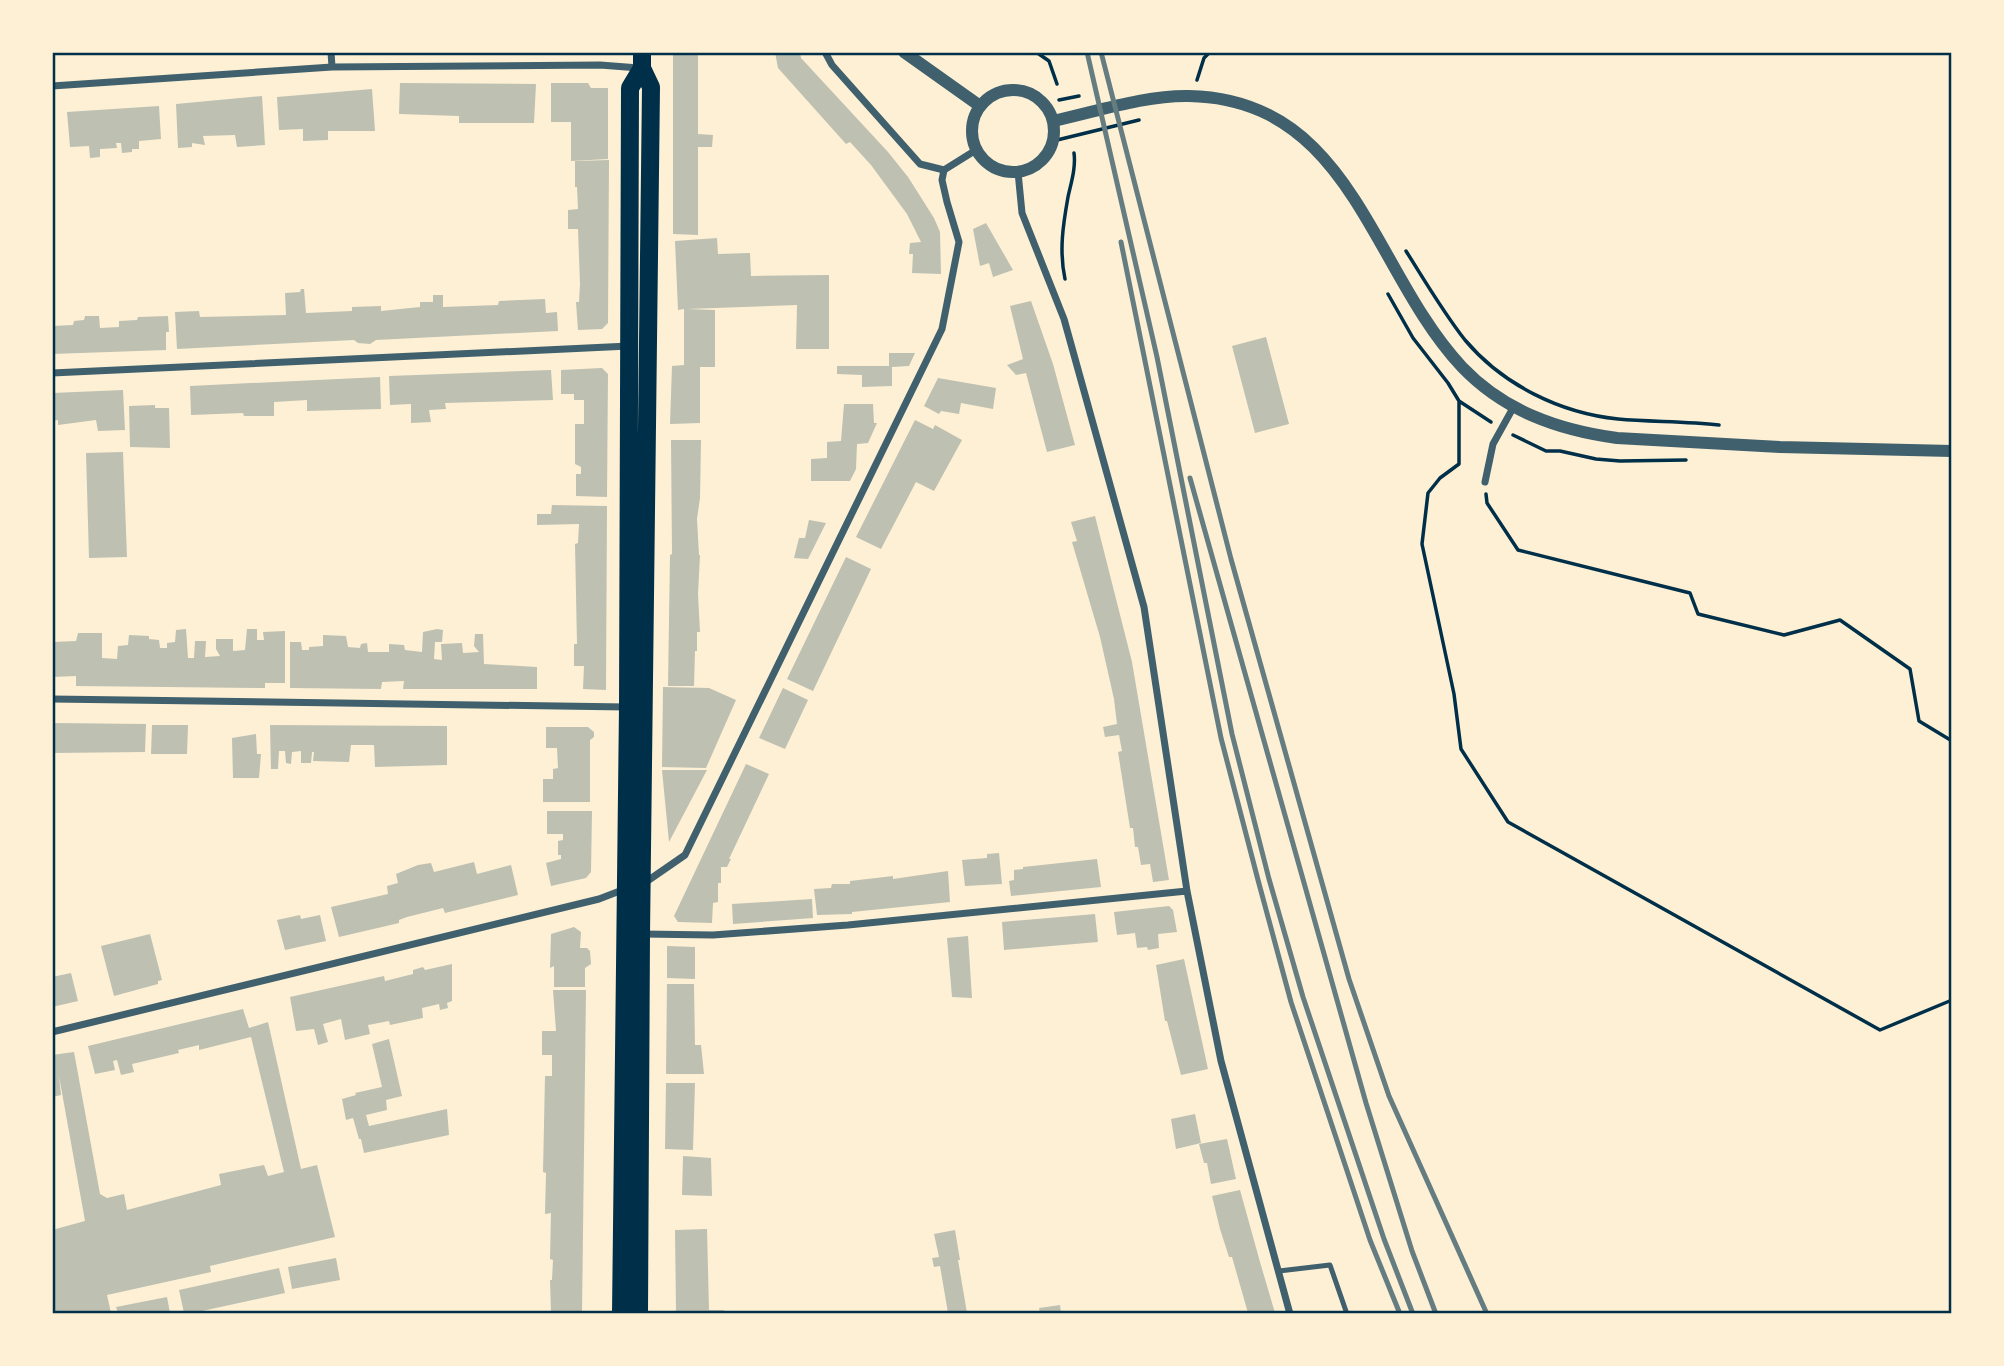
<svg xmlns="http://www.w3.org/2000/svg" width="2004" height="1366" font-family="Spectral,serif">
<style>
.building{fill:#bec0b2}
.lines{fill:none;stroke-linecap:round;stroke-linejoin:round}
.path{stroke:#003049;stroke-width:3.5}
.service{stroke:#3f606c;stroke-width:5}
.minor{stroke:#3f606c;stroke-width:7}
.tertiary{stroke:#3f606c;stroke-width:12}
.primary{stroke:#003049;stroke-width:18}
.rail{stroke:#657d81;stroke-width:5}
.neatline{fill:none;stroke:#003049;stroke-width:2.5}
</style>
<rect width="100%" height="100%" fill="#fdf0d5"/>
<path class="building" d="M673,52H698V134L713,135L712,147H698V235L673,234Z
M775,52H800L801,58L888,152L908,177L934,218L940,232L941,274L912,273L913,254H909L910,243L921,242L907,214L871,165L850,142L846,144L778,68Z
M400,83L536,84L534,123H459V116L399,114Z
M551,83H588L591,88H608V159L571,161V122H551Z
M372,89L375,131H328V140L303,141V129L279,130L277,97Z
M262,96L265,145L237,147L235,135L203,136L205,145L192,143V147L178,148L176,104Z
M159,106L161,139L139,141V149H132V152L122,153L121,143H116L117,148L100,149V157L90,158L89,146L70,147L67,112Z
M609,160L608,323L602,329L578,330L576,302H579L580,284L578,229H568V210L578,209L577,187H575V161Z
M986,223L1013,270L993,277L989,263L980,266L973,229Z
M717,238L718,254L750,253L751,276L829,275V349H796L797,305L687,309L715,310V367H700V423L670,424L672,366L684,365V309L678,310L675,241Z
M301,289H304L306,313L352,311V307L381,306V311L420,307V302H433V295H443V307L498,305L499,301L545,299L546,313L557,312L558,331L376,340L370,344L358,343L354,340L177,349L175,312L199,311L200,317L286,315L285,293L300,292Z
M1031,301L1053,364L1075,445L1047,452L1026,373L1016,375L1007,365L1023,359L1010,306Z
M85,316H99L100,328L119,327V321L137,320L138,317L168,316L169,332H166V350L52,354V326L73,325L74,321L84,320Z
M1266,337L1289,424L1255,433L1232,346Z
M889,353H915L909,366L892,367V386L862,387V375L837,374V366H889Z
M602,368L608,374L607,497L576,496V474H581V467L575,464V424H584V400H574V394H561V370Z
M551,370L553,400L445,403L446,409L429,410L431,422L411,423V404L390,405L389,376Z
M380,377L381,409L307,411V400L274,402V416H244L243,413L191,415L190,386Z
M938,378L996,388L993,409L961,403L959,414L941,411L939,414L924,406Z
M123,390L125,430L98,431L96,420L58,425V420L52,421V393Z
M844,404H873L874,423H877L868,443L857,444L856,469L850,481H811V459L827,458V442L841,441Z
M155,405V408H169L170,448L130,447L129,406Z
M915,420L933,429L935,425L962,440L934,491L916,482L881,549L856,537Z
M671,440H701L700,498L697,519L699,555H700L698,594L700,632H697V651H695L694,686H668L670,555L672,554Z
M123,452L127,557L89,558L86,453Z
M552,505L607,506L606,690L583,689L584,666H574V644H577L575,544L578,543L579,524L537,525V514H551Z
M1095,516L1132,662L1169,880L1153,882L1150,864L1141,865L1138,847H1135L1133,828H1130L1118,752L1122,751L1119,735L1105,737L1103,727L1117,724L1114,699L1100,637L1072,542L1077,541L1071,522Z
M809,520L826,523L808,559L794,558L799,538H805Z
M846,557L871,569L813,691L787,679Z
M186,629L188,658H194L195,641H206L205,657L220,656L216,649V639H233V651L245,650L247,629H257V640H264L263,632L285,631V683H265V688L76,686V676L52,677L53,642L76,641L78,633H102V658L117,659L118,646L128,645L129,635L149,636V639L159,640L160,648H167V643L175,642L176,630Z
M437,629L443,630L442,642H435L434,659L442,660L441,644L462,643L463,653L479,652L474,646L475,634H483L484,664L537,667V689H403L404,681L382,682L381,689L290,688V642H301L302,650H309V647L323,646V635L346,636L348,647L360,648L361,644L367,643L368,652H389V644L404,645L405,650L422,652L423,632Z
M663,687L709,688L736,700L706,768L662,767Z
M783,688L808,700L785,749L759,738Z
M52,723L146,724L145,752L52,753Z
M152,725H188L187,754H151Z
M270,725L447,726V765L375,767L374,745H351L349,762L313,761L314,752H312L311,763H301V751L292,752L291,764L286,763L285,751H279L278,769H271Z
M546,727H588L594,732V737L590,740V802H543V779H553V769L558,768L557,748H546Z
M256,734L257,754H261L259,778H233L232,738Z
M746,764L769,774L729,859H731L727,867H721V883H718V902L713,903L712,923L678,922L674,916Z
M662,770H707L669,842Z
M547,811H592L591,872L586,878L551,886L546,863L561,859V855H558V841L563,840V834H547Z
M999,853L1002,884L965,886L962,860L987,858V854Z
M1097,859L1101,887L1011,896L1009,881L1014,880V870L1023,869V867Z
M474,862L477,874L511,865L518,895L445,913L443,908L407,917L399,920V923L339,937L331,907L388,894L387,886L398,883L396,874L418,865L431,863L434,872Z
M948,871L950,902L852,912V914L817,915L814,889L831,888L832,884H850V881L893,876V879Z
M812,899L813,918L733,924L732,904Z
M1169,906L1173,910L1177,932L1158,934L1159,948L1148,950L1147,947L1137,948L1135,933L1117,935L1114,912Z
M1095,914L1098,942L1004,950L1002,922Z
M300,915L301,919L320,915L326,941L285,950L277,920Z
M574,927L581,932L580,948H587L590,951L591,964L585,968V987H554V966L550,968L551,934Z
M150,934L162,980L158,981V984L114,996L101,946Z
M968,936L972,998L952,997L947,938Z
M667,946L695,947V979L667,978Z
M1184,959L1208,1069L1181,1075L1167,1021H1165L1156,965Z
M452,964V1001L447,1003L448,1008L440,1010L439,1004L422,1008L423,1018L390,1025L389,1021L368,1025L370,1034L345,1040L341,1019L323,1024L328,1042L318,1045L314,1029L296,1031L290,997L384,976L385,981L413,974V970L423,967L425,970Z
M71,973L78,1001L52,1007V977Z
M667,984H694L695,1045H701L704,1074H666Z
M553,990H586L582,1313H551L550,1280H552L553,1260L550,1259L551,1213L545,1214L546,1173L543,1172L545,1076H552V1055H542V1031H556Z
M243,1009L249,1028L268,1022L301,1169L317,1165L335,1237L210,1266L211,1272L107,1295L111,1313H52V1230L85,1221L59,1076L61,1095L52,1097V1055L74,1052L100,1194L107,1198L124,1194L127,1210L221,1185L219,1174L264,1165L268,1176L284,1172L251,1037L199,1050V1045L178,1050L179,1053L132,1064L134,1072L121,1075L117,1060L113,1061L115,1070L95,1074L88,1046Z
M389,1039L402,1096L386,1100L387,1110L366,1115L369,1126L447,1109L449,1135L364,1153L361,1139H359L353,1118L346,1120L342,1099L356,1095L355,1093L382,1087L372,1044Z
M666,1083H695L693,1150L665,1149Z
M1195,1114L1201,1143L1176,1149L1171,1119Z
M1227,1139L1236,1179L1211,1184L1207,1163H1204L1199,1144Z
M683,1156L711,1158L712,1196L682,1195Z
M1240,1190L1260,1262L1275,1313H1248L1232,1257H1229L1220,1229L1212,1196Z
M707,1229L709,1310H724V1313H674L676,1310L675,1230Z
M955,1230L960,1260H958L967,1313H948L940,1266L934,1267L932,1258L939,1257L934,1234Z
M336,1258L340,1280L292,1289L288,1267Z
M279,1268L285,1293L193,1313H184L179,1290Z
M167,1297L170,1313H118L116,1307Z
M1060,1305L1061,1313H1040L1039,1308Z"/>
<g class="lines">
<path class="path" d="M943,52H977
M1036,52L1049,61L1057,84
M1197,80L1204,58L1210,52
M1059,100L1079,96
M1053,141L1139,120
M1406,251C1425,281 1443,312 1465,340C1503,385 1560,413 1618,419C1651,422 1685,421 1719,425
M1065,279C1059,251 1063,225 1068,197C1071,183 1076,168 1074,153
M1388,294L1413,338L1448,383L1459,401L1491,422
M1459,401V464L1440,478L1428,493L1422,544L1454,694L1461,749L1508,822L1880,1030L1952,1000
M1513,435L1546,451H1560L1596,459L1620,461L1686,460
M1486,494L1487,503L1518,550L1690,593L1698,614L1784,635L1840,620L1910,669L1919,721L1952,741"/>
<path class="service" d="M1279,1271L1330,1265L1347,1314"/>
<path class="minor" d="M331,52L332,67
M825,52L832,65L920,164L944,170L976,150
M52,86L332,67L600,65L639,68
M1018,172L1022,213L1064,319L1144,607L1187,891L1221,1061L1290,1314
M52,373L629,346
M1485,482L1493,444L1513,408
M52,699L626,707
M643,884L685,855L942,329L959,242L947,202L942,180L944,170
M642,934L713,935L848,925L1187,891
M52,1032L599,899L625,889"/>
<path class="tertiary" d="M904,52L980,106
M972 131a41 41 0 1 1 82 0a41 41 0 1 1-82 0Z
M1053,121C1095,112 1146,95 1189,96C1352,99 1371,270 1462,367C1504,411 1558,430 1617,438L1780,447L1952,451"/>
<path class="primary" d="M621,1314L628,707L630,88L642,68
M639,1314L641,934L651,87L642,68V52"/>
<path class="rail" d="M1087,52L1157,357L1232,734L1269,879L1303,997L1384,1239L1413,1314
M1101,52L1231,559L1349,979L1389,1096L1487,1314
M1121,242L1221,738L1258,880L1291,1002L1370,1240L1400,1314
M1190,478L1366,1103L1412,1251L1436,1314"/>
</g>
<rect width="2004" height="1366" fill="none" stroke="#fdf0d5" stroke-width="108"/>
<rect x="54" y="54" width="1896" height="1258" class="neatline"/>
</svg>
